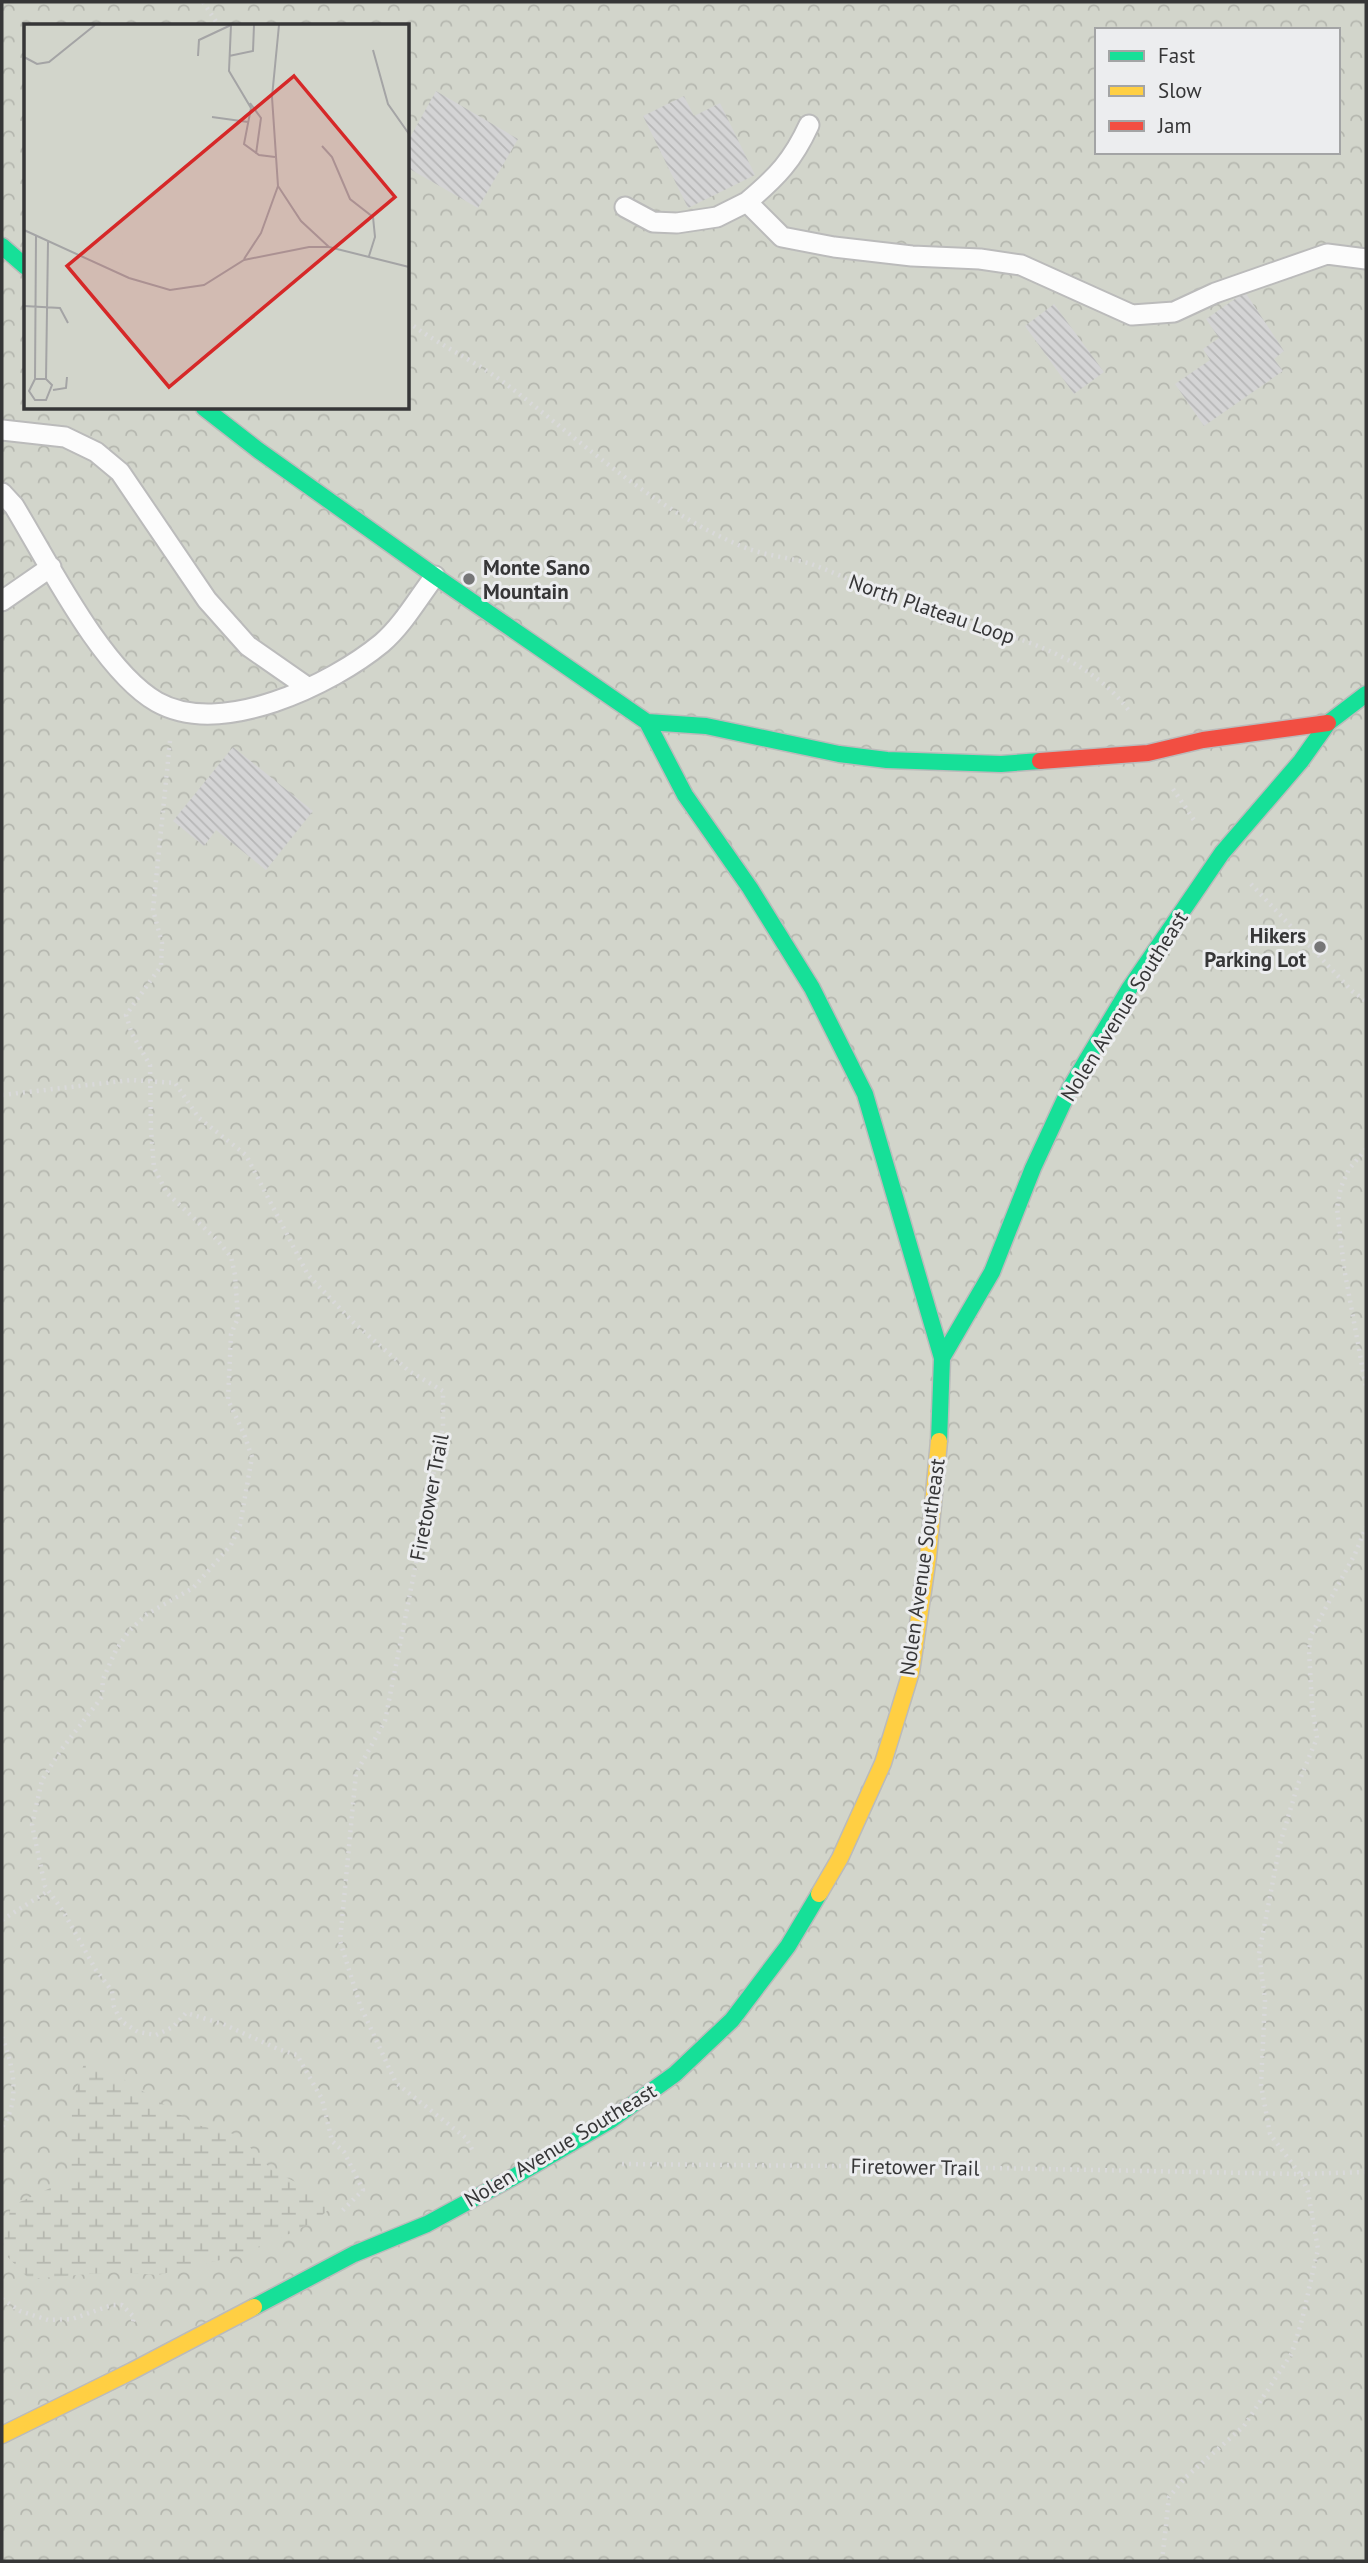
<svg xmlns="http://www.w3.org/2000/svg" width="1368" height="2563" font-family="'PT Sans',sans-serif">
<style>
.forest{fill:url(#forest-crowns);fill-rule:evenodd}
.wetland{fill:url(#wetland-marsh)}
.building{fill:url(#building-back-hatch)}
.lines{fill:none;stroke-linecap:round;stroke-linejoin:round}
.lane-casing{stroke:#bbb;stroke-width:23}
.fast-casing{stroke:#bbb;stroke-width:19}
.slow-casing{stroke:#bbb;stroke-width:19}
.jam-casing{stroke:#bbb;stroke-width:19}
.path{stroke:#d9d9da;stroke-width:4.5;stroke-dasharray:2 5;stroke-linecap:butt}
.lane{stroke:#fcfcfc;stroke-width:19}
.fast{stroke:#16e098;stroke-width:16}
.slow{stroke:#ffcf43;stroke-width:16}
.jam{stroke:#f24e42;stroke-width:16}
.poi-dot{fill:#767677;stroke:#ecedef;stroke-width:2.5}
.labels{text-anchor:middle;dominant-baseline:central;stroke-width:6;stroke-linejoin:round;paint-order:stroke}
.poi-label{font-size:21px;font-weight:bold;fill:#363637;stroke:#ecedef;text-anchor:start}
.street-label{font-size:21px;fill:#363637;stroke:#ecedef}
.inset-road{fill:none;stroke:#a4a4a5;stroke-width:2}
.view{fill:#d62828;fill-opacity:0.15;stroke:#d62828;stroke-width:3.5}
.inset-edge{fill:none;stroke:#363637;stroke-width:3.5}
</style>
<defs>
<pattern id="forest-crowns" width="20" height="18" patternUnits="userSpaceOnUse" patternTransform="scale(1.75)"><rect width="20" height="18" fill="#d2d5cb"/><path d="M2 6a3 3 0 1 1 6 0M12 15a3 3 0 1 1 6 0" fill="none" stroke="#b5b7af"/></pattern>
<pattern id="wetland-marsh" width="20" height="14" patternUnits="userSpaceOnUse" patternTransform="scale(1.75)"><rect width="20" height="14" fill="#d2d5cb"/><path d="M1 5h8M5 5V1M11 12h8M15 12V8" fill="none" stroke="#b5b7af"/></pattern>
<pattern id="building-back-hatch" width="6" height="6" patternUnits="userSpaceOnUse" patternTransform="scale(1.75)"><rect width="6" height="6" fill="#d4d4d5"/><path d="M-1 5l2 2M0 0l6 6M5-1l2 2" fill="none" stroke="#b7b7b7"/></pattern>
</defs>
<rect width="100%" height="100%" fill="#ededee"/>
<path class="forest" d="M2,2H1366V2561H2ZM26,26H408V408H26ZM1097,30H1338V152H1097Z"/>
<path class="wetland" d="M86,2056L197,2125L238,2135L273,2171L324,2196L328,2210L317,2220L289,2234L233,2257L158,2275L115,2272L29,2279L2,2251L11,2206L70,2179L72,2105Z"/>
<path class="building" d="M436,91L518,139L478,208L408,168V141Z
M684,96L694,116L720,103L755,175L688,208L643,116Z
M1245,292L1284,351L1274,359L1283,371L1204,426L1175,384L1210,360L1203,349L1219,338L1206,319Z
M1054,304L1104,372L1074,394L1025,326Z
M233,747L313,811L266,870L216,830L204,846L173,821Z"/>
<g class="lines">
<g class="lane-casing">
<path id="lane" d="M747,202C777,177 793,160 809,125
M625,207L653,222L677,223L717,217L747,202L782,237L834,247L912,256L980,259L1021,265L1132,315L1174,312L1215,293L1327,254L1366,259
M2,430L65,437L96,452L120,472L207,600L248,646L307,687
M2,493L14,506C47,560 102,671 157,702C221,738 331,685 382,643C403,625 418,598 435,576
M2,601L51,567"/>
</g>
<g class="fast-casing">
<path id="fast" d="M2,246L26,267
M204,408L258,450L435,576L647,722L706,726L839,754L887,760L1001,764L1040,761
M647,722L685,795L750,888L812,988L865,1094L942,1358
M939,1441L942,1358L992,1272L1033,1168L1070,1088L1129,989L1222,853L1301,761L1328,723L1366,694
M254,2307L354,2254L427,2224L510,2179L611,2120L675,2074L732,2020L788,1946L819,1894"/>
</g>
<g class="slow-casing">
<path id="slow" d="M819,1894L840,1858L883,1763L911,1672L928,1557L939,1441
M2,2435L132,2371L254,2307"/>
</g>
<g class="jam-casing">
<path id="jam" d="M1040,761L1148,753L1203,740L1328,723"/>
</g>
<path class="path" d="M203,2L219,26
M408,322C439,345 475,361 506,384C581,441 653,509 741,546C762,555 786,557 808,563C841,574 872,592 905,604C983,631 1078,642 1130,712
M170,741L153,910L162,943L161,966L126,1015L132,1034L150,1065L151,1130L154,1168L167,1193L218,1241L231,1257L235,1275L238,1318L231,1334L228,1400L244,1434L252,1457L240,1525L231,1545L193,1588L147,1614L129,1631L116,1650L103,1679L102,1697L61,1750L42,1780L32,1825L45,1886L63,1911L96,1970L112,1991L114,2007L121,2021L138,2032L156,2035L173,2027L186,2013L223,2024L278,2049L297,2055L322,2099L332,2141L344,2152L363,2190L342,2211
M1173,789L1194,820
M1251,884L1352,991L1366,1001
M2,1095L131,1080L175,1083L199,1118L246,1155L308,1275L354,1323L409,1371L443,1391V1426L437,1456L385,1721L356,1773L340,1941L360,2005L396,2083L466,2138L473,2151
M1366,1149L1349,1169L1341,1187L1337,1208L1344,1268L1366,1387
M2,1920L48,1891
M2,2037C13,2064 21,2101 2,2127
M622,2164L940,2167L1300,2174L1366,2172
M2,2299L20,2311L48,2320L72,2319L112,2305H122L134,2317L133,2322
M1162,2561L1169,2497L1186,2477L1244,2426L1292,2353L1302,2320L1318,2249L1308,2192L1300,2174L1270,2134L1261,2085L1265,2000L1259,1954L1280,1844L1298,1784L1317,1738L1312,1705L1309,1650L1311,1635L1355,1554L1366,1527"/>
<use href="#lane" class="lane"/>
<use href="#fast" class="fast"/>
<use href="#slow" class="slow"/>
<use href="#jam" class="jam"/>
</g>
<g class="poi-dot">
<circle cx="469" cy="579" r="7"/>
<circle cx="1320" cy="947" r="7"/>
</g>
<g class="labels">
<g class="poi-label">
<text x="483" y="567">Monte Sano<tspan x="483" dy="24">Mountain</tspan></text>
<text x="1306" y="935" text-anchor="end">Hikers<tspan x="1306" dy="24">Parking Lot</tspan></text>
</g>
<g class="street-label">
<text transform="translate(932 609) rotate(19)">North Plateau Loop</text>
<text transform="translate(1124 1006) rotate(-58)">Nolen Avenue Southeast</text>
<text transform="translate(429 1497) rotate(-79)">Firetower Trail</text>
<text transform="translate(922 1567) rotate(-82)">Nolen Avenue Southeast</text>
<text transform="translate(560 2145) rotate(-31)">Nolen Avenue Southeast</text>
<text transform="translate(915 2167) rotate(1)">Firetower Trail</text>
</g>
</g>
<g transform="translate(24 24)">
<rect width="385" height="385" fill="#ededee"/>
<path d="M0,1H385V384H0Z" fill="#d2d5cb"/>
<path d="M94,212L99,231V245L70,223L76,216L82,219Z" fill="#d2d5cb"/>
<path class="inset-road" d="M207,1L205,47L227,84L220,120L235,131L251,133M255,1L248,73L254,162L277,197L305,223M349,26L364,80L385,110M174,32L175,16L207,1M205,32L229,27L230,1M0,33L13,40L25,38L71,1M226,79L237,94L232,130M188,93L224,98M298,122L308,133L326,175L349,193L351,213L345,232M0,206L105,254L146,266L180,261L220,236L285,223H305L385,243M220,235L237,209L254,162M0,282L36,284L44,299M11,355H22L28,361L22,376H11L5,367L11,355L12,212M22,355L24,218M29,366L42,364L43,353"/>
<path class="view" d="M270,52L371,173L145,363L43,242Z"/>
<rect width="385" height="385" class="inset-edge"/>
</g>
<rect width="1368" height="2563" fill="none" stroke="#363637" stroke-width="7"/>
<rect x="1095" y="28" width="245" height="126" fill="#ecedef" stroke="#a3a4a5" stroke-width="2"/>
<rect x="1109" y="51" width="35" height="10" fill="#16e098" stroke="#a3a4a5" stroke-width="2"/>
<text x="1158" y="63" font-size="21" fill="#363637">Fast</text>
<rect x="1109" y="86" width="35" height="10" fill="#ffcf43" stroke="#a3a4a5" stroke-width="2"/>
<text x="1158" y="98" font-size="21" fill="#363637">Slow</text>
<rect x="1109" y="121" width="35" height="10" fill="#f24e42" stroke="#a3a4a5" stroke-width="2"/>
<text x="1158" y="133" font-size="21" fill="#363637">Jam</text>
</svg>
